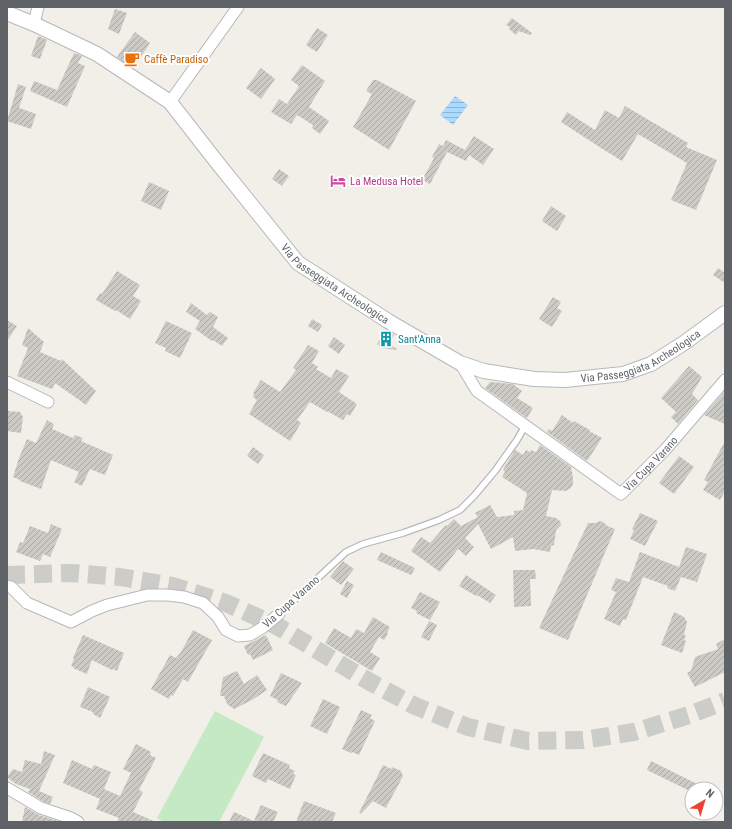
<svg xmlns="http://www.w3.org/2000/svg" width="732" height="829" font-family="'Roboto Condensed',sans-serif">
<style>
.grass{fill:#c5e8c5}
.water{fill:url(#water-rules)}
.building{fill:url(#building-hatch)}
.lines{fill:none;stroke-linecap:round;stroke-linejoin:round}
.trunk-tunnel{stroke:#ccccc8;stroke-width:18;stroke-dasharray:18 9;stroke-linecap:butt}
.service-casing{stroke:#b5b8bc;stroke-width:8}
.minor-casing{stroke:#b5b8bc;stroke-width:13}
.tertiary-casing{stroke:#b5b8bc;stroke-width:16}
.service{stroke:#fff;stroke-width:5.5}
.minor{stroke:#fff;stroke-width:11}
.tertiary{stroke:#fff;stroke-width:14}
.labels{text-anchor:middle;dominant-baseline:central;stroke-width:4;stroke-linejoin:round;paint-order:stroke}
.food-label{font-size:11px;fill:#c56008;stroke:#fff;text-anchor:start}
.hotel-label{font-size:11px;fill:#b23c85;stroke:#fff;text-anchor:start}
.street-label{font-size:11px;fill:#5f6368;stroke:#fff}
.culture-label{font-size:11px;fill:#0d838f;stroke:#fff;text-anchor:start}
</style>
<defs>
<pattern id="water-rules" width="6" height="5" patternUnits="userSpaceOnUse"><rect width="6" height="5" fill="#aadaff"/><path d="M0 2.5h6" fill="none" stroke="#8eb4d2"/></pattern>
<pattern id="building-hatch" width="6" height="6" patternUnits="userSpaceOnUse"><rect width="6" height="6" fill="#cccac5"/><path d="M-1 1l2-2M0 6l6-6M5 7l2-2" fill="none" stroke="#a9a8a4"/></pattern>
</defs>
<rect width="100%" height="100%" fill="#f1efe8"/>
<path class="grass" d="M215,711L264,737L219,822H164L157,818Z"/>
<path class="water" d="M455,96L468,105L453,125L440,115Z"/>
<path class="building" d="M115,9L127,13L119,34L108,29Z
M512,18L532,33L530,35L519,31L516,35L509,29L510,27L506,25Z
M317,28L328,35L317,52L306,45Z
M135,32L150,43L138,61L130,56L125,63L117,57Z
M38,36L47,40L40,59L31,56Z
M74,53L82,56L78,63L85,66L67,107L30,91L34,81L57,90Z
M302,65L325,81L309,107L329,121L320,134L312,128L313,125L297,115L291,124L271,112L279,99L287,104L299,86L291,80Z
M261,68L275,79L261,99L246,88Z
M373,80H377L416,101L389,150L353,127L372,94L366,91Z
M18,84L26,87L19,108L36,114L31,129L7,121Z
M625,106L688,143L686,147L717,160L696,210L671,200L687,163L638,134L622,161L601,148L561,122L567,112L595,130L605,110L619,118Z
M474,136L494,149L483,165L469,155L466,161L447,152L430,184L422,180L434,158L432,157L439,144L443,146L446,140L465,150Z
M279,169L289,176L282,186L272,179Z
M149,182L169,191L161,210L141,201Z
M551,206L566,216L557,231L542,221Z
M718,268L725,273V283L713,275Z
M117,271L140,285L133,296L141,301L130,319L116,310L115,311L96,300L100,293L102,294Z
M553,297L561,302L557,308L562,311L552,327L539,319Z
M191,303L207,315L210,312L218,317L213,327L228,338L222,346L213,340L212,341L195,329L200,321L186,312Z
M312,319L322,325L318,332L308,326Z
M7,320L17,326L7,341Z
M166,321L192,333L180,358L165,351L166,348L155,343Z
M28,328L44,342L40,352L61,361L62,359L96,391L86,405L75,397L55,383L52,389L17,376L28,348L22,345Z
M386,330L394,335L389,343L398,350L382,348L377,344Z
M334,337L345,345L339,354L328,346Z
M308,345L319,351L312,363L318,367L316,369L331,378L336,369L349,376L339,392L357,404L350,416L347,414L343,420L327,411V412L310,402L297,420L301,423L290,441L249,414L257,400L253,397L254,394L253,393L261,380L280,392L296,370L293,368Z
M689,366L702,377L692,394L698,400L678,424L671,417L676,412L661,398Z
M490,382L513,384L522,391L517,398L533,408L527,418L485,388Z
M725,391V424L704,415Z
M7,411L20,412L23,417L21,433L7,431Z
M562,415L573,423L574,421L590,430L589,431L602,438L587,461L547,432L549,429L552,431Z
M47,420L54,424L52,429L73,438L75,435L83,438L81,441L113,455L105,475L90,469L82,486L74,482L79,472L51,460L41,489L20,481V480L13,477L19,458L27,439L36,443Z
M725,441V491L720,500L703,490L708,482L704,480Z
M540,445L571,467L573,478V484L571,488L566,491L552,490L546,516L556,518L560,521L561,525L556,530L554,545L551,546L550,552L533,549L515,551L513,537L491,549L478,524L465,538L474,547L466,556L458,549L440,572L411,551L421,537L430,543L446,525L447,526L454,519L461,526L478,517L475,513L490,505L497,517L514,515V511L523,510L527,493L502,477L505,472L503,470L515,450L523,455L526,450L530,452L531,450L536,452Z
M253,447L264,455L258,464L247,456Z
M679,456L694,467L674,494L659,483Z
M640,513L658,521L645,546L630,539L634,530L632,529Z
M599,521L603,522L607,526L615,529L568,640L539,628L588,523H596Z
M51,524L62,529L50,557L43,554L40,561L16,552L20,542L23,543L30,526L48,533Z
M686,547L707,554L697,582L681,577L675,591L667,588L668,586L643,577L626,620L623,619L620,626L604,619L616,592L611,590L616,578L629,582L640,552L679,567Z
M381,552L415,568L411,575L377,560Z
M343,561L354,569L341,585L330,577Z
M513,570H535L536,579H530L531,606L514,607Z
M466,575L496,595L490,603L477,595L476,596L459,586Z
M347,581L354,585L347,598L340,594Z
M420,592L440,602L430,620L416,613L417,611L411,608Z
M674,612L684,617L687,622L684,635L686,636L684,640L686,641L682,653L661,645Z
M373,617L390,627L387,633L388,634L384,640L379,637L370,652L380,658L372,671L325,643L334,628L351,638L356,629L364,633Z
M429,621L437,625L429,641L421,637Z
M193,630L212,640L188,682L183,679L173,696L171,695L169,699L151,689L170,655L176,658L181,652Z
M83,635L124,653L117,671L113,669L112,670L92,660L87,674L73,668L74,667L71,666L74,659L73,658Z
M266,635L273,650L253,660L250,654L248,655L244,646Z
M725,639V672L695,687L687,673L691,671L695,657L718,649L716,644Z
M237,671L244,684L257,675L267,690L252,700L234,709L227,704L224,696H220L223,677Z
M281,673L302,683L286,706L277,702L278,700L270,696Z
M88,687L110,697L100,718L93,714V712L80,707Z
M323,699L340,707L327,734L310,726Z
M361,710L372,715L370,718L375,721L359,755L352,752L351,753L342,749Z
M136,744L151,752L150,755L156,758L139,790L143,792L133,812L156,822H117L119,818L96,809L100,799L63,783L72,760L92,769L94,765L111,772L104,789L120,796L131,773L123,769Z
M44,751L55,755L39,791L53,797L50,804L44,802L28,792L30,789L16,784L7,777L13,769L22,772L25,760L41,764Z
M263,753L290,765L289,768L295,771L293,774L296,775L290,789L268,779L266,783L252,776Z
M651,761L693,782L709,789H692V792L647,770Z
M383,765L391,769L392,767L401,771L403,776L386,808L373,801L361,814L359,813Z
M304,801L336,813L332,822H296Z
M261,805L278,812L273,822H229L234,812L254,821Z
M25,807L39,815L61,822H22Z"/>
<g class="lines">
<path class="trunk-tunnel" d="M7,575L72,573L120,577L173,586L226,603L277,626L370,682L415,706L468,727L528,741L583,740L634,732L689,715L725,701"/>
<g class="service-casing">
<path id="service" d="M279,614L346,552L363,544L403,533L439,520L460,510L474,496L495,471L517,440L525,426"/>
</g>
<g class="minor-casing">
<g id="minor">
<path d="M34,24L38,7"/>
<path d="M170,102L238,7"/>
<path id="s1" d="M460,363L477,391L621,494L665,450L725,380"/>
<path d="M7,382L48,402"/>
<path d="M7,586L11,587L27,603L71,622L92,611L107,605L147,595H168L184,597L203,603L218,617L226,630L238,636L250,635L262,628L279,614"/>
<path d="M7,788L41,808L71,818L78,822"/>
</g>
</g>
<g class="tertiary-casing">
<g id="tertiary">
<path id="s2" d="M7,13L34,24L97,54L170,102L216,161L298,263L388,321L460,363L484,371L534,379L565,380L623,374L651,364L684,343L725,313"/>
</g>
</g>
<use href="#service" class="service"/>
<use href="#minor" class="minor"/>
<use href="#tertiary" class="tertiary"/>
</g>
<defs>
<g id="cafe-bare" transform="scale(1.2)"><path d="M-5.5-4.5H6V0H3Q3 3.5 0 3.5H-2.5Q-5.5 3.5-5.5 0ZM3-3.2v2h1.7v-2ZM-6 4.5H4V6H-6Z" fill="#e8710a" stroke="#fff" stroke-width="2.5" paint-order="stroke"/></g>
<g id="hotel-bare" transform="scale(1.2)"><path d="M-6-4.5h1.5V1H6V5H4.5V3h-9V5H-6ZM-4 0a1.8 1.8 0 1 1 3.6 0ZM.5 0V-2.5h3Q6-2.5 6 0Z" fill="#d1479c" stroke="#fff" stroke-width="2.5" paint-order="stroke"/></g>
<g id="building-bare" transform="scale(1.2)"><path d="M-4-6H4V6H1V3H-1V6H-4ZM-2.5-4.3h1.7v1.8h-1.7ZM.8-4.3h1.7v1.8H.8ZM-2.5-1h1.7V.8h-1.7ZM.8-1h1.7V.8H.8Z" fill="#0f9aa8" stroke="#fff" stroke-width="2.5" paint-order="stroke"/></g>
</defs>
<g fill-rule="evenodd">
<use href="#cafe-bare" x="132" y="59"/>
<use href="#hotel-bare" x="338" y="181"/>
<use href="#building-bare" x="386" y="339"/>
</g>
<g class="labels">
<g class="food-label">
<text x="144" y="59">Caffè Paradiso</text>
</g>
<g class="hotel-label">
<text x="350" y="181">La Medusa Hotel</text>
</g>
<g class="street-label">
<text stroke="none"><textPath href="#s2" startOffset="434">Via Passeggiata Archeologica</textPath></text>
<text stroke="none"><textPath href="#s2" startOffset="770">Via Passeggiata Archeologica</textPath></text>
<text stroke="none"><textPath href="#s1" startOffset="252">Via Cupa Varano</textPath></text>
<text transform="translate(291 602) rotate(-42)">Via Cupa Varano</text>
</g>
<g class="culture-label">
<text x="398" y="339">Sant'Anna</text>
</g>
</g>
<rect width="732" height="829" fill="none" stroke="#5f6368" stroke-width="16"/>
<g transform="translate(704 801) rotate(38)"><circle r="19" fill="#ffffff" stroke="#bfc1c3"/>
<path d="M0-3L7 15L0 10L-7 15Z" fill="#ea4335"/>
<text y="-6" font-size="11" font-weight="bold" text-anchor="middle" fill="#5f6368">N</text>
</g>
</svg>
